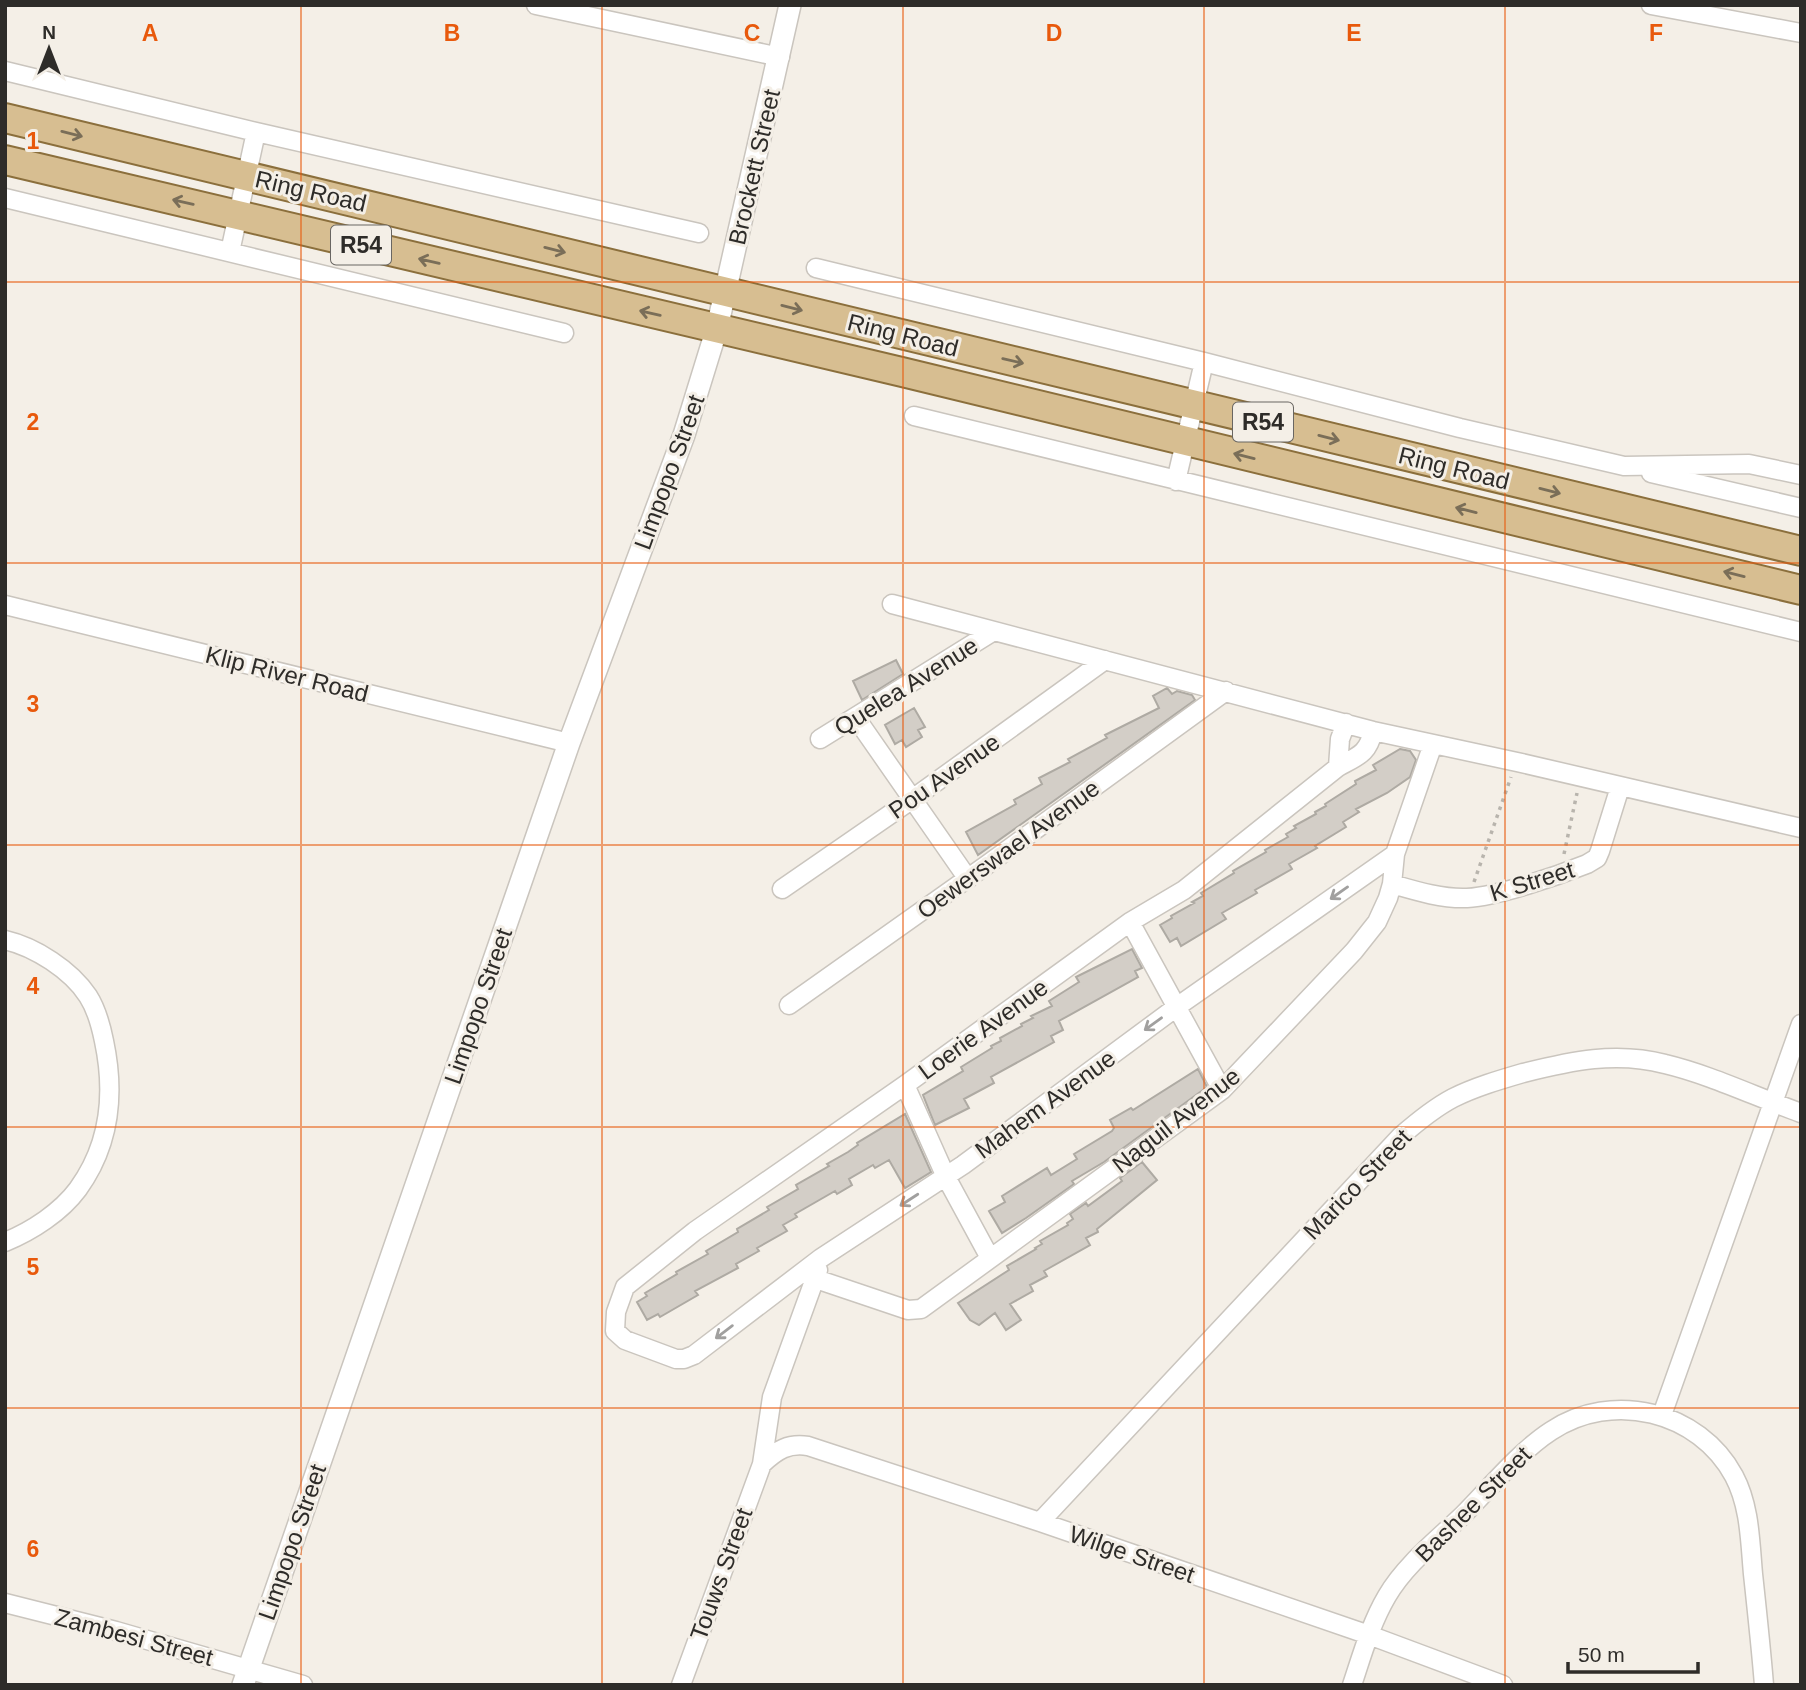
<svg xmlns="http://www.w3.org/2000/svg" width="1806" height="1690" font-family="Helvetica,sans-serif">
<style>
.building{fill:#d3cec7;stroke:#aeaaa3;stroke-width:2}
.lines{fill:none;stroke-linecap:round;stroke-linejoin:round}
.minor-casing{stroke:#cac5be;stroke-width:21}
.tertiary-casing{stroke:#cac5be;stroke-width:24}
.primary-casing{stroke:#8b6f3c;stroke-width:32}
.path{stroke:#b8b4ad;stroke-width:3.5;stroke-dasharray:3.5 5;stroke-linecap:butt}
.minor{stroke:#fff;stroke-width:18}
.tertiary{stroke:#fff;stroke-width:21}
.primary{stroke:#d7be91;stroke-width:28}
.oneway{stroke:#7a6e58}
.oneway2{stroke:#a1a09f}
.grid{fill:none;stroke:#e8590c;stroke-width:2;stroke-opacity:0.55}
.labels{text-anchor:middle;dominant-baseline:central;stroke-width:6;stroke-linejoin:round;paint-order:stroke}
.shield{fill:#f4efe7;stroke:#696662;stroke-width:2}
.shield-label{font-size:23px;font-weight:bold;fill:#2e2c29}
.street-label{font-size:24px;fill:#2e2c29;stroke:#f4efe7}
.grid-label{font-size:23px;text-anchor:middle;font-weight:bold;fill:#e8590c;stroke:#f4efe7;stroke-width:6;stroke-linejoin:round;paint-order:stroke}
</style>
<rect width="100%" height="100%" fill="#f4efe7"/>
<path class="building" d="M896,660L903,674L862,700L853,681Z
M1167,688L1172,694L1177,691L1192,695L1195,700L978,855L966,832L1016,804L1014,800L1042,784L1039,778L1070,762L1068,759L1107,738L1105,735L1159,708L1153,696Z
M914,708L925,727L918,730L922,737L906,747L902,740L895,744L885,725Z
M1400,749L1410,751L1416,760L1410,777L1387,793L1356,809L1359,812L1343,822L1346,827L1315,846L1317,848L1289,864L1292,869L1255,890L1257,893L1222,913L1226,919L1181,946L1177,938L1170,942L1160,925L1172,918L1171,916L1194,903L1192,902L1203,896L1201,893L1234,873L1233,871L1266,852L1265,850L1288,837L1286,834L1296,828L1294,826L1316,814L1315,812L1326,806L1325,804L1356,784L1355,781L1376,770L1373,765Z
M1132,949L1142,968L1135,971L1138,977L1059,1021L1063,1030L1051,1036L1054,1042L991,1077L994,1083L964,1099L969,1108L935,1125L923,1095L963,1071L961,1067L992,1048L991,1046L1001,1041L1000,1038L1022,1026L1021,1024L1033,1018L1031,1016L1052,1006L1049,1001L1079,982L1076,977Z
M1198,1069L1207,1087L1104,1162L1072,1181L1074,1184L1026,1218L1002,1233L989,1211L1005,1202L1002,1196L1047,1168L1051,1175L1077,1159L1074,1154L1112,1131L1114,1128L1110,1120L1131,1108L1133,1110Z
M905,1114L931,1172L905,1188L889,1160L875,1168L873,1165L849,1179L852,1185L837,1194L835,1191L795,1214L797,1217L783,1225L787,1231L757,1248L759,1251L736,1264L738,1268L695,1291L698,1295L660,1317L658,1314L647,1320L637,1302L647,1296L645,1293L677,1274L676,1272L708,1254L706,1251L738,1232L737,1229L769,1210L767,1207L798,1189L796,1185L829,1166L827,1164L848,1152L858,1145L857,1143Z
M1142,1162L1157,1180L1097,1229L1098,1232L1086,1238L1090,1245L1044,1271L1047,1276L1030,1285L1033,1291L1010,1304L1021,1320L1006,1330L995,1313L979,1325L970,1320L958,1303L1009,1270L1007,1266L1036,1249L1035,1248L1042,1244L1040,1241L1068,1225L1067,1223L1073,1219L1070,1214L1086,1203L1088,1206L1122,1181L1120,1178Z"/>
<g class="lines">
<g class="minor-casing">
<path id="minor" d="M536,5L780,57
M1651,5L1801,33
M5,71L256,132L699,233
M5,198L564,333
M230,252L256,132
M816,268L1204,362L1460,428L1624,466L1749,464L1801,475
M914,416L1801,632
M1651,473L1801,508
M1176,481L1204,362
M892,604L1373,731L1517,762L1801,828
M5,605L569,743
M856,718L968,879
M1373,731C1368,754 1358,756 1338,767L1184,890L1130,922L905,1085L695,1231L625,1287L616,1312L615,1331L625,1340L676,1359H684L694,1355L821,1258L963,1165L1178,1006L1395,854
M820,739L992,632
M1338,767L1340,739L1346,723
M1392,884C1416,891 1442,899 1467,898C1499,896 1557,876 1587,864L1597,858L1600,851L1620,787
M782,889L911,800L1105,660
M1130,922L1222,1090
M5,940C35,947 71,970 88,996C97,1010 101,1026 104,1041C115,1093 110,1145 78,1189C61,1212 32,1231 5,1242
M789,1005L988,864L1226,691
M905,1085L946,1177L990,1258
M816,1279L908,1310L921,1309L1222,1090L1354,951L1377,922L1388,898L1392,884L1395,854L1433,744
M1662,1415L1801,1024
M762,1464C777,1450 788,1443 808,1446L1040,1522L1369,1635L1503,1685
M1040,1522L1401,1136C1417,1122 1434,1108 1453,1098C1475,1087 1499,1080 1523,1073C1571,1061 1616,1051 1665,1064C1711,1075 1756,1097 1801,1113
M5,1603L116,1631L303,1685
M681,1685L762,1464L772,1397L818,1270
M1352,1685C1362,1655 1371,1623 1387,1596C1405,1565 1437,1540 1463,1515C1489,1489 1520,1451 1551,1431C1612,1390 1699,1411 1734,1476C1750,1506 1750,1541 1753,1574C1757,1611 1761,1648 1764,1685"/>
</g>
<g class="tertiary-casing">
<path id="tertiary" d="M243,1685L569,743L684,435L717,328L790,5"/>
</g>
<g class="primary-casing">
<path id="primary" d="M5,118L1801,551
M5,160L902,372L1801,590"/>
</g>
<path class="path" d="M1564,854L1577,793
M1474,882L1511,777"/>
<use href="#minor" class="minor"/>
<use href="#tertiary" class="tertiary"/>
<use href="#primary" class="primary"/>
</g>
<defs><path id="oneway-shaft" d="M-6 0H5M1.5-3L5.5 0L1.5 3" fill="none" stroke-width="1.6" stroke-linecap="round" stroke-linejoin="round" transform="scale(1.75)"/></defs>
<g class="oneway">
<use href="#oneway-shaft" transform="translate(72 134) rotate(14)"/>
<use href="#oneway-shaft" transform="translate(183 202) rotate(-167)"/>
<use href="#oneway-shaft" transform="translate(555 250) rotate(14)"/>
<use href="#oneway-shaft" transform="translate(429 261) rotate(-167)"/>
<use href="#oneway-shaft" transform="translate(792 308) rotate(14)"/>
<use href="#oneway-shaft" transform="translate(650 313) rotate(-167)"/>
<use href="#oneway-shaft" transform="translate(1013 361) rotate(13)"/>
<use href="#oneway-shaft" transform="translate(1329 438) rotate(14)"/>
<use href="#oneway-shaft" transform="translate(1244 456) rotate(-166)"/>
<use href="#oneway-shaft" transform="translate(1550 491) rotate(14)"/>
<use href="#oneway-shaft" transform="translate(1466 510) rotate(-166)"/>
<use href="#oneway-shaft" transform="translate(1734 574) rotate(-166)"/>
</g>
<g class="oneway2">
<use href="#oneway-shaft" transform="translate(1339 893) rotate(145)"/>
<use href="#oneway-shaft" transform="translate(1153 1024) rotate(144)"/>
<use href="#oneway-shaft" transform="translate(909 1200) rotate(147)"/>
<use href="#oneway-shaft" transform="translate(724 1332) rotate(143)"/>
</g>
<path class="grid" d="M301,5V1685M602,5V1685M903,5V1685M1204,5V1685M1505,5V1685M5,282H1801M5,563H1801M5,845H1801M5,1127H1801M5,1408H1801"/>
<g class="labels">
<g class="shield">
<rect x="331" y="225.5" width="60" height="39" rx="5"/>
<rect x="1233" y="402.5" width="60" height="39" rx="5"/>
</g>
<g class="shield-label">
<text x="361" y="245">R54</text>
<text x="1263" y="422">R54</text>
</g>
<g class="street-label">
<text transform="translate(754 167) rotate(-77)">Brockett Street</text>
<text transform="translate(311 191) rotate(13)">Ring Road</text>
<text transform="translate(903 335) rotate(14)">Ring Road</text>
<text transform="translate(1454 468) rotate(14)">Ring Road</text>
<text transform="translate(669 472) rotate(-70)">Limpopo Street</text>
<text transform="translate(287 674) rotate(14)">Klip River Road</text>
<text transform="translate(906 686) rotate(-32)">Quelea Avenue</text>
<text transform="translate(944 776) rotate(-35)">Pou Avenue</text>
<text transform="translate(1008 849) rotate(-36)">Oewerswael Avenue</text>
<text transform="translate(1532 881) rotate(-17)">K Street</text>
<text transform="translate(478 1006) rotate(-71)">Limpopo Street</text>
<text transform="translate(983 1029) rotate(-36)">Loerie Avenue</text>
<text transform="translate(1045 1104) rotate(-36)">Mahem Avenue</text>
<text transform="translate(1176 1120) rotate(-38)">Naguil Avenue</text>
<text transform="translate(1357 1184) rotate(-46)">Marico Street</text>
<text transform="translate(1473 1504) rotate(-45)">Bashee Street</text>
<text transform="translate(292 1542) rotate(-71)">Limpopo Street</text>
<text transform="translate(1132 1554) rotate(19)">Wilge Street</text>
<text transform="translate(721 1574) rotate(-70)">Touws Street</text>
<text transform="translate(134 1637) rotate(15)">Zambesi Street</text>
</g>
</g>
<g class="grid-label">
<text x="150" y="41">A</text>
<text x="452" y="41">B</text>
<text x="752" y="41">C</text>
<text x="1054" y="41">D</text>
<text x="1354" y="41">E</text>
<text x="1656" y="41">F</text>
<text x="33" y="149">1</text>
<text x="33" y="430">2</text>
<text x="33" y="712">3</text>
<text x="33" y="994">4</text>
<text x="33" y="1275">5</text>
<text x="33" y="1557">6</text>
</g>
<rect width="1806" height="1690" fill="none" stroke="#2e2c29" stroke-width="14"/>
<g transform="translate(49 49)" stroke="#f4efe7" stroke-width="5" paint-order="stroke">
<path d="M0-5L12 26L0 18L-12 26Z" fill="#2e2c29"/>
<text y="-10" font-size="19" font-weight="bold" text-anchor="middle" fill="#2e2c29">N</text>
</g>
<path d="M1568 1662v10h130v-10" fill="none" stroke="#2e2c29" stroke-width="3.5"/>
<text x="1578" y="1662" font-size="21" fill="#2e2c29" stroke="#f4efe7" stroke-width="5" paint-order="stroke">50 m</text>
</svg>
